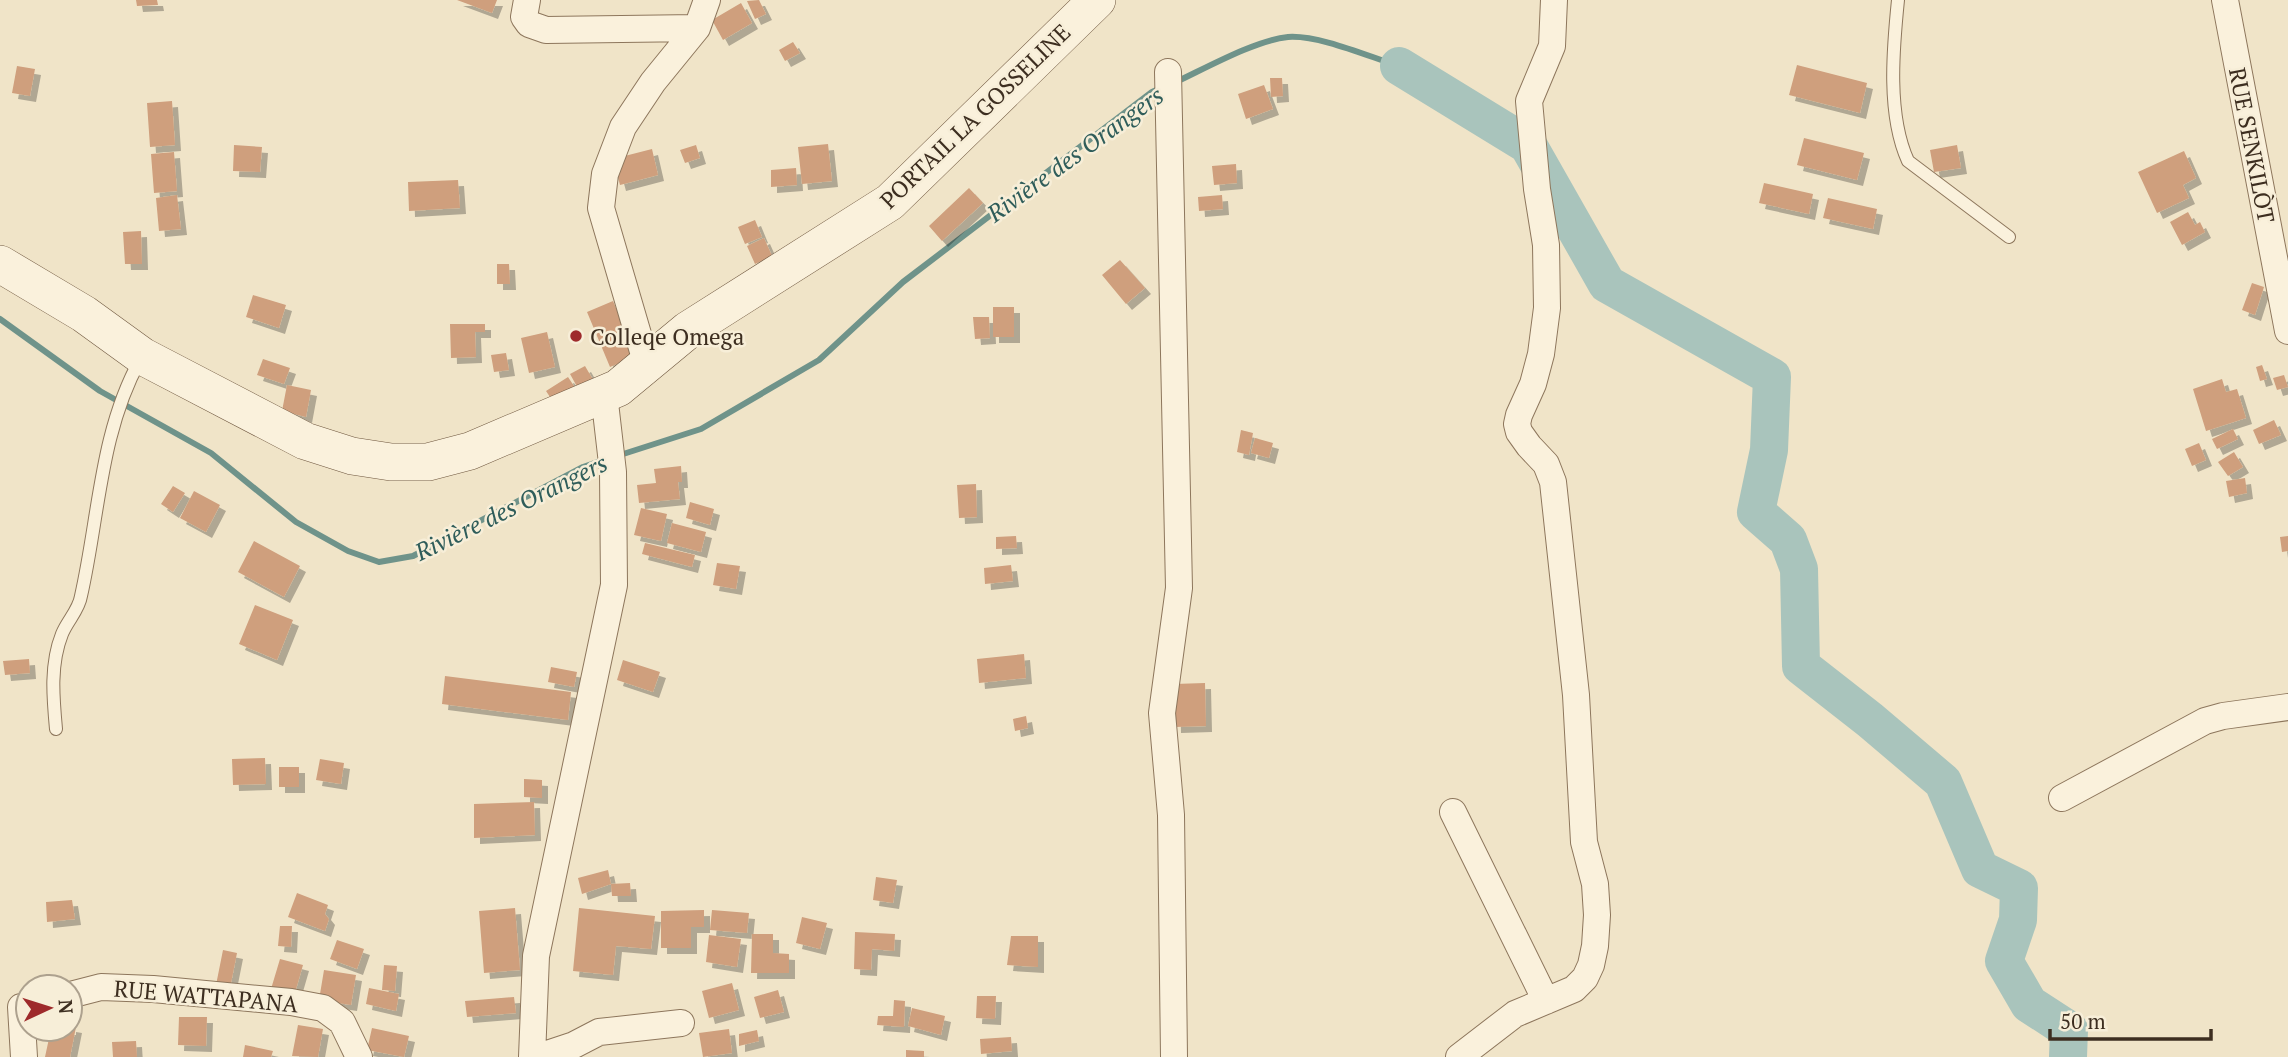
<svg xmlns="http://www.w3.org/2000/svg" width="2288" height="1057" font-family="'PT Serif',serif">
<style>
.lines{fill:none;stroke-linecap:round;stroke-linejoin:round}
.stream{stroke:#6f938a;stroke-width:6}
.river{stroke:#a9c4bc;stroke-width:38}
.building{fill:#cf9f7d;filter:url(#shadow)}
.lane-casing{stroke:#8d765c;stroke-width:14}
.street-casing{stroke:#8d765c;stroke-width:28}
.secondary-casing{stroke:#6f573f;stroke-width:38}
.lane{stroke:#faf1dc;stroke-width:12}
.street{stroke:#faf1dc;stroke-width:26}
.secondary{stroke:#faf1dc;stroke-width:37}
.poi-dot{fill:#9e2a2b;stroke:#f7eed8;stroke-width:2.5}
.labels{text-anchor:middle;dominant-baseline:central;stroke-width:5;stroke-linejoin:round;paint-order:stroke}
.street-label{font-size:23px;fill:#3d2e20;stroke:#f7eed8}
.poi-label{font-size:23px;fill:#3d2e20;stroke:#f7eed8;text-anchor:start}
.water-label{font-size:24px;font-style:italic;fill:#2f5d5a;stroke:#f7eed8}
</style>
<defs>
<filter id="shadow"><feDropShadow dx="6" dy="6" stdDeviation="0" flood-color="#0004"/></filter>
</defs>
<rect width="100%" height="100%" fill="#f0e4c8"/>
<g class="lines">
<path class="stream" d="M1176,82C1206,68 1256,40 1288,37C1320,35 1367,56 1399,66
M0,319L100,391L211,453L296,522L348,551L379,562L413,556L583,467L606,459
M617,456L701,429L819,360L903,282L1152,92L1163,87"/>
<path class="river" d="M1399,66L1528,145L1607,284L1772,377L1769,450L1756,512L1788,540L1799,569L1801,666L1870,720L1943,782L1980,869L2019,888L2018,920L2004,961L2029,1004L2069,1030L2068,1057"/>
</g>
<path class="building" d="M136,0H157L158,5L137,6Z
M457,0H497L492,13Z
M759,0L766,14L755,19L747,1Z
M741,3L752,23L723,40L712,20Z
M793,42L800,53L785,61L779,50Z
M1797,65L1867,83L1860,113L1789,95Z
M17,66L35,69L30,96L12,93Z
M1270,78H1282L1283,96L1271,97Z
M1264,85L1273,109L1246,119L1238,94Z
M172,101L175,145L150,147L147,103Z
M1804,138L1864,153L1857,180L1797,165Z
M828,144L832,181L802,184L798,147Z
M234,145L262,147L260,172L233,171Z
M696,145L700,158L685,163L680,150Z
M1957,145L1961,168L1934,172L1930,150Z
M652,149L658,175L620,185L613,159Z
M2184,151L2196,178L2183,185L2189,198L2157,213L2138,172Z
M174,152L177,191L154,193L151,154Z
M1236,164L1237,183L1214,185L1212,166Z
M796,168L797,185L771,187V170Z
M458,180L460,208L409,211L408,182Z
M1764,183L1813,194L1809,214L1759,203Z
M969,188L983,203L942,241L929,226Z
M177,195L181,229L159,231L156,198Z
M1222,195L1223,209L1199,211L1198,197Z
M1828,198L1877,209L1873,229L1823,218Z
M2188,212L2195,225L2200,222L2205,232L2182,245L2170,222Z
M755,220L762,237L745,244L738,227Z
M141,231L142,264H125L123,232Z
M764,238L772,256L755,264L747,246Z
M1120,260L1145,288L1126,304L1102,275Z
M497,264H509L510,284H497Z
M2252,283L2264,287L2255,315L2242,310Z
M253,295L286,305L279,328L246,317Z
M613,301L636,356L610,367L587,312Z
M993,307H1014V337H993Z
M973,317H989L990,338L975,339Z
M450,324H485V332H475L476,357L451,358Z
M547,332L555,367L529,373L521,338Z
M506,353L509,370L494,372L491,355Z
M263,359L290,368L284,384L257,375Z
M2262,365L2267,379L2260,381L2256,367Z
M585,366L595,383L580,392L570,374Z
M2284,375L2288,387L2277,390L2273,378Z
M568,377L578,392L556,406L546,391Z
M2222,379L2226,392L2237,389L2246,418L2206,431L2193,389Z
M287,385L311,390L306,417L282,411Z
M2274,420L2281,435L2259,444L2253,430Z
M2233,429L2238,439L2217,449L2212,439Z
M1241,430L1253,433L1249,455L1237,452Z
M1255,438L1273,443L1269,458L1251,453Z
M2199,443L2206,460L2192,466L2185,449Z
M2234,452L2243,467L2228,476L2218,462Z
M681,466L682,482H678L680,499L639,503L637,485L656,483L654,469Z
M2245,478L2247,493L2229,497L2226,481Z
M976,484L977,517L959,518L957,485Z
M173,486L185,493L173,512L161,504Z
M194,491L220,505L206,532L180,518Z
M690,502L714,509L710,525L686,518Z
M641,508L667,514L661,541L634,535Z
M672,523L706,532L701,552L667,543Z
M1016,536L1017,548L996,549V537Z
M2288,536V551L2282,552L2280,537Z
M254,541L300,566L284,597L238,572Z
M645,543L695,555L692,567L642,554Z
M717,563L740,566L736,589L713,585Z
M1011,565L1013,581L985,584L984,568Z
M255,605L293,620L277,660L239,644Z
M1024,654L1026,678L979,683L977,659Z
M29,659L30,673L5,675L3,661Z
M623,660L660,672L653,692L617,680Z
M551,667L577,672L574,687L548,682Z
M445,676L571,692L568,720L442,704Z
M1205,683L1206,726L1175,727L1174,684Z
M1026,716L1028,728L1015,731L1013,719Z
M265,758L266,784L233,785L232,759Z
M320,759L344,763L341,784L316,780Z
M279,767H299V787H279Z
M524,779L542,780V798L524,797Z
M534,802L535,835L474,838V804Z
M608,870L611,884L582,894L578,878Z
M876,877L897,880L893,903L873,900Z
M630,883L631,896H612L611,884Z
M297,893L328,905L325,914L329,919L325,931L288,917Z
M72,900L75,919L47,922L46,902Z
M515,908L520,970L484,973L479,911Z
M579,908L655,916L651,949L616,946L613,975L573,971Z
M704,910V927H691V948H661V911Z
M712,910L749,913L747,933L710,930Z
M802,917L827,923L820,949L796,943Z
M280,926H292L291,947L278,946Z
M855,932L895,934L894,951L872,949L871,970L854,969Z
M752,934H773V953L789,954V973H751Z
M709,935L741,939L737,967L706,962Z
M1011,936H1038V967L1007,965Z
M337,940L364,949L357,969L330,959Z
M223,950L237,953L230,988L216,985Z
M280,959L303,965L294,996L271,989Z
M384,965L397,966L395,991L382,990Z
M324,970L356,975L351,1005L319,1000Z
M732,983L739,1010L709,1018L702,991Z
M369,988L399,994L396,1011L366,1004Z
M778,990L784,1012L760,1018L754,997Z
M977,996H996L995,1019L976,1018Z
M514,997L516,1013L467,1017L465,1001Z
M894,1000L905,1001L904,1027L877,1025L878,1016H893Z
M912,1008L945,1016L941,1035L908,1026Z
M179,1017H207L206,1046L178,1045Z
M298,1025L323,1029L318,1057L292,1056Z
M70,1026L76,1027L70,1057H45L51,1029H70Z
M372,1028L409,1036L404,1057L367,1050Z
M729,1029L732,1053L703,1057L699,1033Z
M757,1030L759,1041L739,1046V1034Z
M1011,1037L1012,1051L981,1054L980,1039Z
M136,1041L137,1057H113L112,1042Z
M245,1045L273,1051L271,1057H243Z
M906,1050L924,1051V1057H906Z"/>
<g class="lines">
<g class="lane-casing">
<path id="lane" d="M1898,0C1893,49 1887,115 1908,161L2009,237
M56,729C53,697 50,664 62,634C67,621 79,610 81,596C99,517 100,432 140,360"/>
</g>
<g class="street-casing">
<path id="street" d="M527,0L524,17L529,24L546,30L697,28
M2225,0L2288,331
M1168,72L1179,588L1162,713L1171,815L1174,1057
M647,365L601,208L605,174L623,127L653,82L697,28L707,0
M2062,798L2205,721L2223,716L2288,707
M1453,812L1546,1001
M70,995L101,987L153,989L291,1002L323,1008L342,1022L359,1057
M21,1007L24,1057
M532,1057L536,956L614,585L613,472L604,394
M538,1057L574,1045L599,1032L681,1023
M1459,1057L1515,1014L1574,989L1585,978L1591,965L1595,946L1597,915L1595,884L1584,842L1576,695L1553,482L1546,464L1529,446L1519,432L1517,424L1519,415L1533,384L1541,354L1547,308L1546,245L1537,189L1529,101L1552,46L1554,0"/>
</g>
<g class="secondary-casing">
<path id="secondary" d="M0,264L84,314L142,356L305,441L352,456L391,462H428L470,451L618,388L688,330L890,202L1097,0"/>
</g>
<use href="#lane" class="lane"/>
<use href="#street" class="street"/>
<use href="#secondary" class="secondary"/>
</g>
<circle class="poi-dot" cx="576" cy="336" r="7"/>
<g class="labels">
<g class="street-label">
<text transform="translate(975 116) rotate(-44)">PORTAIL LA GOSSELINE</text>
<text transform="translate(2252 145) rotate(79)">RUE SENKILÒT</text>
<text transform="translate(206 996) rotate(5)">RUE WATTAPANA</text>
</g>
<g class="poi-label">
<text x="590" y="336">Colleqe Omega</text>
</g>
<g class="water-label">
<text transform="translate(1075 154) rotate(-36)">Rivière des Orangers</text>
<text transform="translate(511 507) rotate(-26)">Rivière des Orangers</text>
</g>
</g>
<g transform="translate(49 1008) rotate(86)"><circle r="33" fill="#f7eed8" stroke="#ada18e" stroke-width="2"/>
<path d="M0-5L12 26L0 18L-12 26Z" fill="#9e2a2b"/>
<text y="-10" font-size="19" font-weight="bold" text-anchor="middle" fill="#3d2e20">N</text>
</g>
<path d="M2050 1029v10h161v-10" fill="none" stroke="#3d2e20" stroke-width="3.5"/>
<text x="2060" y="1029" font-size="21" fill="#3d2e20" stroke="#f7eed8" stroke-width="5" paint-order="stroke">50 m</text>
</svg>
